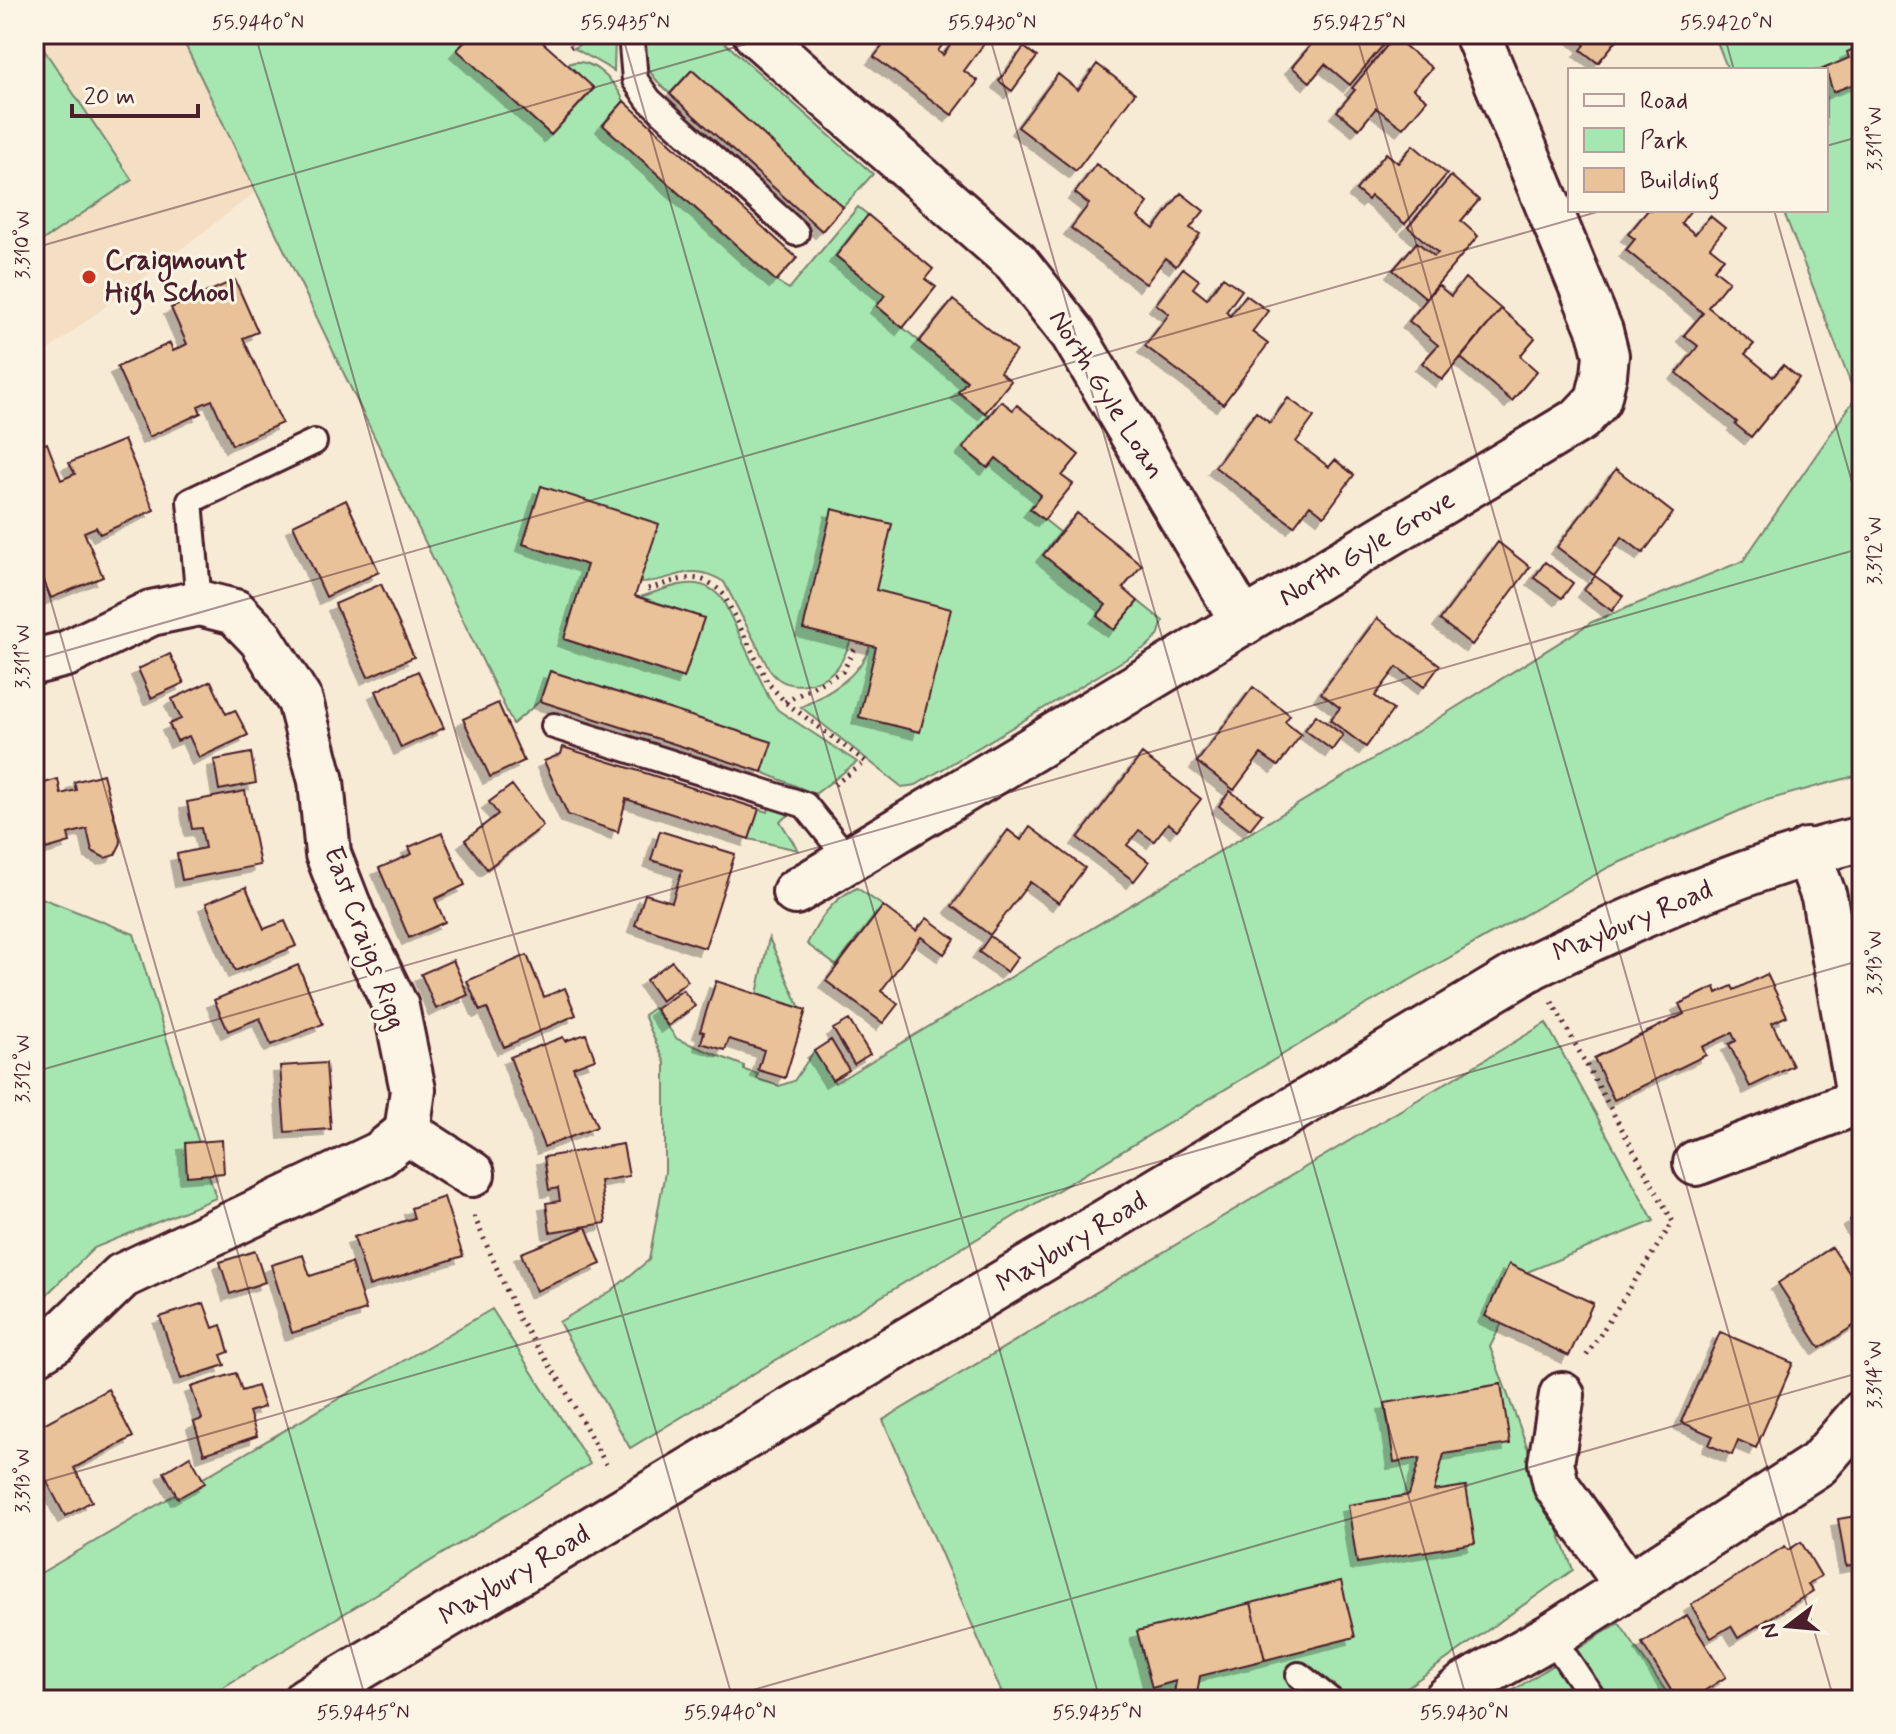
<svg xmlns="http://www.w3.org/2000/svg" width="1896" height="1734" font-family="Mynerve,sans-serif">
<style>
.built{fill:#f4dfc4}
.green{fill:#a6e7b1;stroke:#78836e;stroke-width:2}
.building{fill:#e9c299;stroke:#4a1f2b;stroke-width:2;filter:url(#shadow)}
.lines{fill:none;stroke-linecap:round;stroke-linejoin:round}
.service-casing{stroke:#4a1f2b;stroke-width:30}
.minor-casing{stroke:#4a1f2b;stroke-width:50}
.primary-casing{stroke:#4a1f2b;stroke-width:50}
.path{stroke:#4a1f2b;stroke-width:5;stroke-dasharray:2 6;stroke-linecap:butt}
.service{stroke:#fcf5e5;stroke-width:24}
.minor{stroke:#fcf5e5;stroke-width:44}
.primary{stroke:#fcf5e5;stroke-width:44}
.ticks{fill:none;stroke:#4a1f2b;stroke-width:2;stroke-opacity:0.45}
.poi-dot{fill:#c8321e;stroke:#fcf5e5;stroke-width:3}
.labels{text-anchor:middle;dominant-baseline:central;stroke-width:6;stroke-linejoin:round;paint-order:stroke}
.poi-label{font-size:28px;font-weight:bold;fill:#4a1f2b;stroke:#fcf5e5;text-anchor:start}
.street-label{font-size:28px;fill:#4a1f2b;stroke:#fcf5e5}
.neatline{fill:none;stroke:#4a1f2b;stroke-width:3}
.ticks-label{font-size:20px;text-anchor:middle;fill:#4a1f2b}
</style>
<defs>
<filter id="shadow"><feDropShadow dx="-7" dy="7" stdDeviation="0" flood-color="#0004"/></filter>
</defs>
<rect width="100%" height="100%" fill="#f8ebd6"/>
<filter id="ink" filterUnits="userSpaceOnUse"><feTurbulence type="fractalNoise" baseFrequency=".0125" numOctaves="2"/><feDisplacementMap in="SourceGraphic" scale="16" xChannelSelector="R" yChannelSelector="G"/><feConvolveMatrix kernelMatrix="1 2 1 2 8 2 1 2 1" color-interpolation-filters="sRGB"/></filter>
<g filter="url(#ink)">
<path class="built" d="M34,34H180L256,192L34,361Z"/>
<path class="green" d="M180,34H472L458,50L551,135L594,89L568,64C590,54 616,83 624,101L603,125L776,281L789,289L858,207L868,215L836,256L885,295L877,306L967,381L959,392L989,416L964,448L987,468L996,458L1041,495L1031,509L1061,533L1044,555L1106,605L1097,616L1114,630L1138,601L1163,621L1158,636L1146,647L916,785L902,787L801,707C830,693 859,677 870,646L851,640C847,650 843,661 836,669C817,687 785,693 769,669L724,582C687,559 676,583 639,582L542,486L523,544L587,565L564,639L684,678L704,618L640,597C670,588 702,570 724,602L769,698L778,710L857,762L815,794L762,772L771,742L550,671L540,701L513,724Z
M597,34H615L614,71L574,48Z
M643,34H715L873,174L843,207L692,70L670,94C646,72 645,66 643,34Z
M1714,34H1862V774L1760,802L1609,867L1350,1014L630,1448L559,1322L611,1291L649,1260L665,1172V1063L644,1015L654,1008L677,1039L744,1066V1070L758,1074L757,1079L779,1086L794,1081L814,1051L835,1083L1391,748L1592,622L1743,561L1856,397L1783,210H1826V70H1728Z
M34,35L132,180L34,246Z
M770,803L781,807L788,816L780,821L798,850L749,839L759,809L768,812Z
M857,888L883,906L837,966L807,944C820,919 830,900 857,888Z
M34,895L134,934L216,1198L94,1248L34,1307Z
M769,938L800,1008L757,994Z
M1546,1023L1654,1221L1527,1272L1490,1347L1573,1570L1389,1700H1005L883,1420Z
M492,1309L590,1464L202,1700H34V1577Z
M1619,1623L1672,1700H1498Z"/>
<path class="building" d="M472,34H546L540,40L594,88L551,135L457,50Z
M892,34H950L938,51L943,55L959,34H977L986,41L964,71L978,81L952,115L874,57Z
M1320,34H1356L1363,40L1368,34H1386L1390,37L1350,85L1325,64L1310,82L1292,67Z
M1572,34H1622L1598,63L1581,50L1585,45Z
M1394,37L1432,68L1413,89L1427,100L1403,128L1376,108L1359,129L1337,111L1355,90L1352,88Z
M1862,45V89L1859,82L1833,92L1826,70L1823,69L1849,58L1847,52Z
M1024,47L1037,57L1012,91L999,81Z
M1097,64L1135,93L1076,171L1018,127L1058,74L1078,90Z
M692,70L843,207L822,231L670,94Z
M624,101L797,258L776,281L603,125Z
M1413,145L1447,174L1405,224L1371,196L1368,200L1356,190L1386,153L1398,163Z
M1096,164L1148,203L1138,217L1154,229L1181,193L1204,211L1190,228L1200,234L1176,266L1165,258L1146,284L1071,228L1089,204L1075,193Z
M1451,176L1479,200L1461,221L1478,236L1426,298L1393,270L1417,242L1434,256L1438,253L1408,227Z
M1648,210H1691L1681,223L1695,234L1710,216L1725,228L1710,247L1724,258L1714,269L1729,281L1708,307L1754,344L1745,354L1773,377L1783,365L1799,378L1751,437L1735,424L1737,422L1677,373L1698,346L1684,335L1703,313L1626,250L1635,239L1628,234Z
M868,215L933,269L925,279L936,287L903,328L877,306L885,295L836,256Z
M1183,268L1199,280L1193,288L1207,299L1223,277L1242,290L1226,312L1230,316L1246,295L1268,311L1252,332L1268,344L1223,404L1145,346L1169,314L1156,304Z
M1465,278L1501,309L1442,380L1422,363L1438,345L1409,321L1438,285L1451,296Z
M235,280L258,332L243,338L282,423L232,445L212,400L198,406L201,413L149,437L117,367L170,343L173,351L187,344L171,308Z
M953,300L1016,351L1000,372L1011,381L985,413L958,392L967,381L919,342Z
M1501,309L1535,338L1520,356L1537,371L1512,401L1461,358Z
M1288,398L1314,417L1296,442L1329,467L1335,460L1354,475L1324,516L1310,505L1294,526L1215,467L1256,412L1270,423Z
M1001,401L1013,410L1017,405L1079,455L1062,476L1073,484L1044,520L1030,509L1041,495L996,458L988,468L963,448Z
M124,440L154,510L100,534L96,527L84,532L103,577L51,598L34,559V448L47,443L61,480L75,474L69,463Z
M1616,469L1673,513L1643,553L1622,537L1594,575L1557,547Z
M541,486L659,524L635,596L704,618L684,678L564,639L587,565L523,544Z
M346,500L379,572L326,597L293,525Z
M832,509L892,524L876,590L951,609L920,732L859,717L876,647L803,629Z
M1077,513L1142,565L1123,588L1138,601L1114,630L1097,616L1106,605L1043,555Z
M1498,542L1530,567L1472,645L1440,620Z
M1545,562L1573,583L1562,598L1534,578Z
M1595,576L1623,596L1612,611L1584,590Z
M381,584L414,657L368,677L335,604Z
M1377,618L1440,665L1424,687L1397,667L1375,696L1393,710L1366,747L1330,720L1340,708L1321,693Z
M170,654L184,683L151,698L138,669Z
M418,671L444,728L401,748L376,691Z
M550,671L772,742L762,772L540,701Z
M211,681L226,714L235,710L248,735L199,758L189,736L177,741L169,724L181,719L172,699Z
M1253,687L1290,715L1285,722L1301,735L1278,766L1261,754L1234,790L1197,762Z
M498,703L524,761L490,777L463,719Z
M1316,715L1343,735L1332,750L1305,730Z
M563,747L759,809L749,839L626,799L618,832L568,815L544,761L561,754Z
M251,753L256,783L219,790L214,760Z
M1142,754L1201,799L1177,830L1168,823L1154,841L1139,830L1127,845L1149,862L1134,881L1078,838Z
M103,774L121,843L115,855L105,858L92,851L87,829L68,834L70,842L46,849L34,804V786L58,779L61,794L76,790L74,782Z
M512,785L543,826L487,869L465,840L498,814L489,802Z
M245,791L260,865L182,880L177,854L205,848L201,828L192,829L187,802Z
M1230,791L1262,814L1250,829L1219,806Z
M1030,827L1085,868L1059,903L1030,882L990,935L952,906L1008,830L1021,840Z
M660,831L735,854L705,948L635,925L645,894L672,902L682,870L651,860Z
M442,833L465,885L435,899L445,922L409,938L379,868L412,854L409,847Z
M246,887L264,929L285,921L296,946L235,971L206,903Z
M883,906L916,931L927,918L955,939L944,954L921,937L881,991L898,1004L883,1023L826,981Z
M990,936L1018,957L1007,972L979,952Z
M527,955L544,997L565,988L576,1015L504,1047L487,1008L480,1011L467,981Z
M453,960L468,995L436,1009L421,974Z
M672,961L688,981L661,1001L646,980Z
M298,965L323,1024L271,1045L260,1018L228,1031L214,1000Z
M1767,974L1787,1016L1772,1023L1793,1066L1750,1087L1729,1044L1736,1041L1732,1033L1702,1047L1706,1055L1614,1100L1594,1058L1684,1014L1679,1004L1715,987L1717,993L1732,986L1734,990Z
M716,981L806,1010L785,1078L758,1070L764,1050L729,1039L725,1050L701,1043L704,1032L700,1031Z
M683,990L695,1006L668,1026L656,1009Z
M849,1020L870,1054L854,1064L833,1029Z
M586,1034L595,1059L573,1067L597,1127L544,1147L510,1057L563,1037L565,1041Z
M831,1040L849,1070L832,1080L814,1051Z
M326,1063L331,1129L285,1132L280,1066Z
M222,1140L224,1173L187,1176L185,1143Z
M623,1144L629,1176L600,1181L606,1223L550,1232L546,1203L560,1201L558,1188L549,1190L544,1157Z
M444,1197L463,1256L369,1286L354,1237L414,1218L411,1208Z
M1862,1214V1242L1850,1220Z
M586,1227L601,1264L536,1291L521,1253Z
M1832,1247L1852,1277L1862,1271V1320L1820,1348L1778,1283Z
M255,1251L265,1282L230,1294L220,1262Z
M303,1255L310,1276L351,1263L366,1310L292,1333L271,1265Z
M1509,1264L1593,1303L1569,1356L1485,1316Z
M204,1303L213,1328L221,1325L229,1352L221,1355L225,1365L181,1379L160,1317Z
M1720,1332L1793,1363L1756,1448L1738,1440L1732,1455L1709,1445L1713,1436L1681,1422Z
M236,1373L242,1391L257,1386L264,1407L249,1412L257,1436L204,1454L194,1422L202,1419L191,1387Z
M1501,1384L1510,1444L1444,1454L1434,1491L1466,1486L1475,1543L1357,1563L1348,1505L1409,1495L1420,1458L1394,1462L1385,1403Z
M108,1389L133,1437L74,1468L92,1501L65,1516L34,1457V1429Z
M190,1456L205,1483L178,1498L164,1472Z
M1862,1515V1563L1846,1566L1838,1519Z
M1801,1542L1821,1576L1808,1584L1813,1591L1738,1638L1731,1626L1711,1638L1691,1605L1785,1546L1788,1550Z
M1341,1581L1355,1637L1265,1660L1251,1603Z
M1251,1603L1265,1660L1200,1676L1196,1700H1173L1176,1681L1152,1688L1137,1631Z
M1687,1615L1726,1677L1690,1700H1677L1642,1643Z"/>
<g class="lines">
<g class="service-casing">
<path id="service" d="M631,34L635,80L649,100L796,233
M199,603L190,501L314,442
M554,726L805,805L849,860
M1551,1636L1594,1700
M1299,1675L1330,1700"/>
</g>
<g class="minor-casing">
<path id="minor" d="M756,34L1016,262L1073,334L1244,623
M34,662L66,654L151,613L199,603L235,612L261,639L300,701L321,781L328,854L353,918L396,1007L413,1090L407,1132L380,1154L122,1276L56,1340L34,1354
M795,892L1580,419L1598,400L1604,375L1606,355L1600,331L1477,34
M407,1132L472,1174
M1696,1163L1860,1101L1824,897L1807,851
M1562,1395L1551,1463L1556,1485L1627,1585
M1446,1700L1465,1685L1551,1636L1818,1464L1862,1413"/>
</g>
<g class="primary-casing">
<path id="primary" d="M306,1700L1533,966C1638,916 1748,865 1862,839"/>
</g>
<path class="path" d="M570,47L590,34
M648,589C679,580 700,568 724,595L768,683L785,702L866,762L832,786
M785,702L843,671L855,648
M1552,1002L1673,1222L1585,1358
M474,1216L518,1317L562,1384L608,1468"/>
<use href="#service" class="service"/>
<use href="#minor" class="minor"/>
<use href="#primary" class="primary"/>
</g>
</g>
<path class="ticks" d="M255,34L733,1700M622,34L1100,1700M989,34L1467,1700M1356,34L1834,1700M1724,34L1734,70M1826,146L1862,136M1774,210L1862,517M34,248L781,34M34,542L366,1700M34,660L1604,210M34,1072L1862,548M34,1484L1862,960M718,1700L1862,1372"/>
<circle class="poi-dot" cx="89" cy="277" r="8"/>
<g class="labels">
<g class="poi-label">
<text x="105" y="261">Craigmount<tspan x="105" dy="32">High School</tspan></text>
</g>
<g class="street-label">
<text transform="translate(1106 395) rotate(58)">North Gyle Loan</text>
<text transform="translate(1367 549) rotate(-31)">North Gyle Grove</text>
<text transform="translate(1633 922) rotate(-23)">Maybury Road</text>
<text transform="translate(364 938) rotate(70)">East Craigs Rigg</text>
<text transform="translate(1072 1243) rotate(-31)">Maybury Road</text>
<text transform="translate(515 1576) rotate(-31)">Maybury Road</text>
</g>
</g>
<rect width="1896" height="1734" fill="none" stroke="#fcf5e5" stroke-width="88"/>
<rect x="1568" y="68" width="260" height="144" fill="#fcf5e5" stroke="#b59f9b" stroke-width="2"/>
<rect x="1584" y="94" width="40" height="12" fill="#fcf5e5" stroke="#b59f9b" stroke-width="2"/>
<text x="1640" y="108" font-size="24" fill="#4a1f2b">Road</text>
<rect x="1584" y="128" width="40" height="24" fill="#a6e7b1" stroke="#b59f9b" stroke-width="2"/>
<text x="1640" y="148" font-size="24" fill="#4a1f2b">Park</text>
<rect x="1584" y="168" width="40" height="24" fill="#e9c299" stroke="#b59f9b" stroke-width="2"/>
<text x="1640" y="188" font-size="24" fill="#4a1f2b">Building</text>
<g transform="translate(1788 1626) rotate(254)" stroke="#fcf5e5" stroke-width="6" paint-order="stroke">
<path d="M0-6L14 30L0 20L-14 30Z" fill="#4a1f2b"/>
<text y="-12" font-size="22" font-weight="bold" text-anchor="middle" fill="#4a1f2b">N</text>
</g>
<path d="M72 104v12h126v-12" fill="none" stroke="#4a1f2b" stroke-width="4"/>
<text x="84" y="104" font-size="24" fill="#4a1f2b" stroke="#fcf5e5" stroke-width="6" paint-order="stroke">20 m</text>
<rect x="44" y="44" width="1808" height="1646" class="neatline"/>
<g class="ticks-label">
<text x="258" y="29">55.9440°N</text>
<text x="625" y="29">55.9435°N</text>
<text x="992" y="29">55.9430°N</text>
<text x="1359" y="29">55.9425°N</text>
<text x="1726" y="29">55.9420°N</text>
<text transform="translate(1874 139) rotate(-90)" y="7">3.311°W</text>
<text transform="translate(22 245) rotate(-90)" y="7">3.310°W</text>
<text transform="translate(1874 551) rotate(-90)" y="7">3.312°W</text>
<text transform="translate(22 657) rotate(-90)" y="7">3.311°W</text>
<text transform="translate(1874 963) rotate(-90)" y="7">3.313°W</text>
<text transform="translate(22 1069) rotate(-90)" y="7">3.312°W</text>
<text transform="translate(1874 1375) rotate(-90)" y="7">3.314°W</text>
<text transform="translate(22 1481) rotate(-90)" y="7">3.313°W</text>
<text x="363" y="1719">55.9445°N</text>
<text x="730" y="1719">55.9440°N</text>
<text x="1097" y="1719">55.9435°N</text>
<text x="1464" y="1719">55.9430°N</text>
</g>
</svg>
